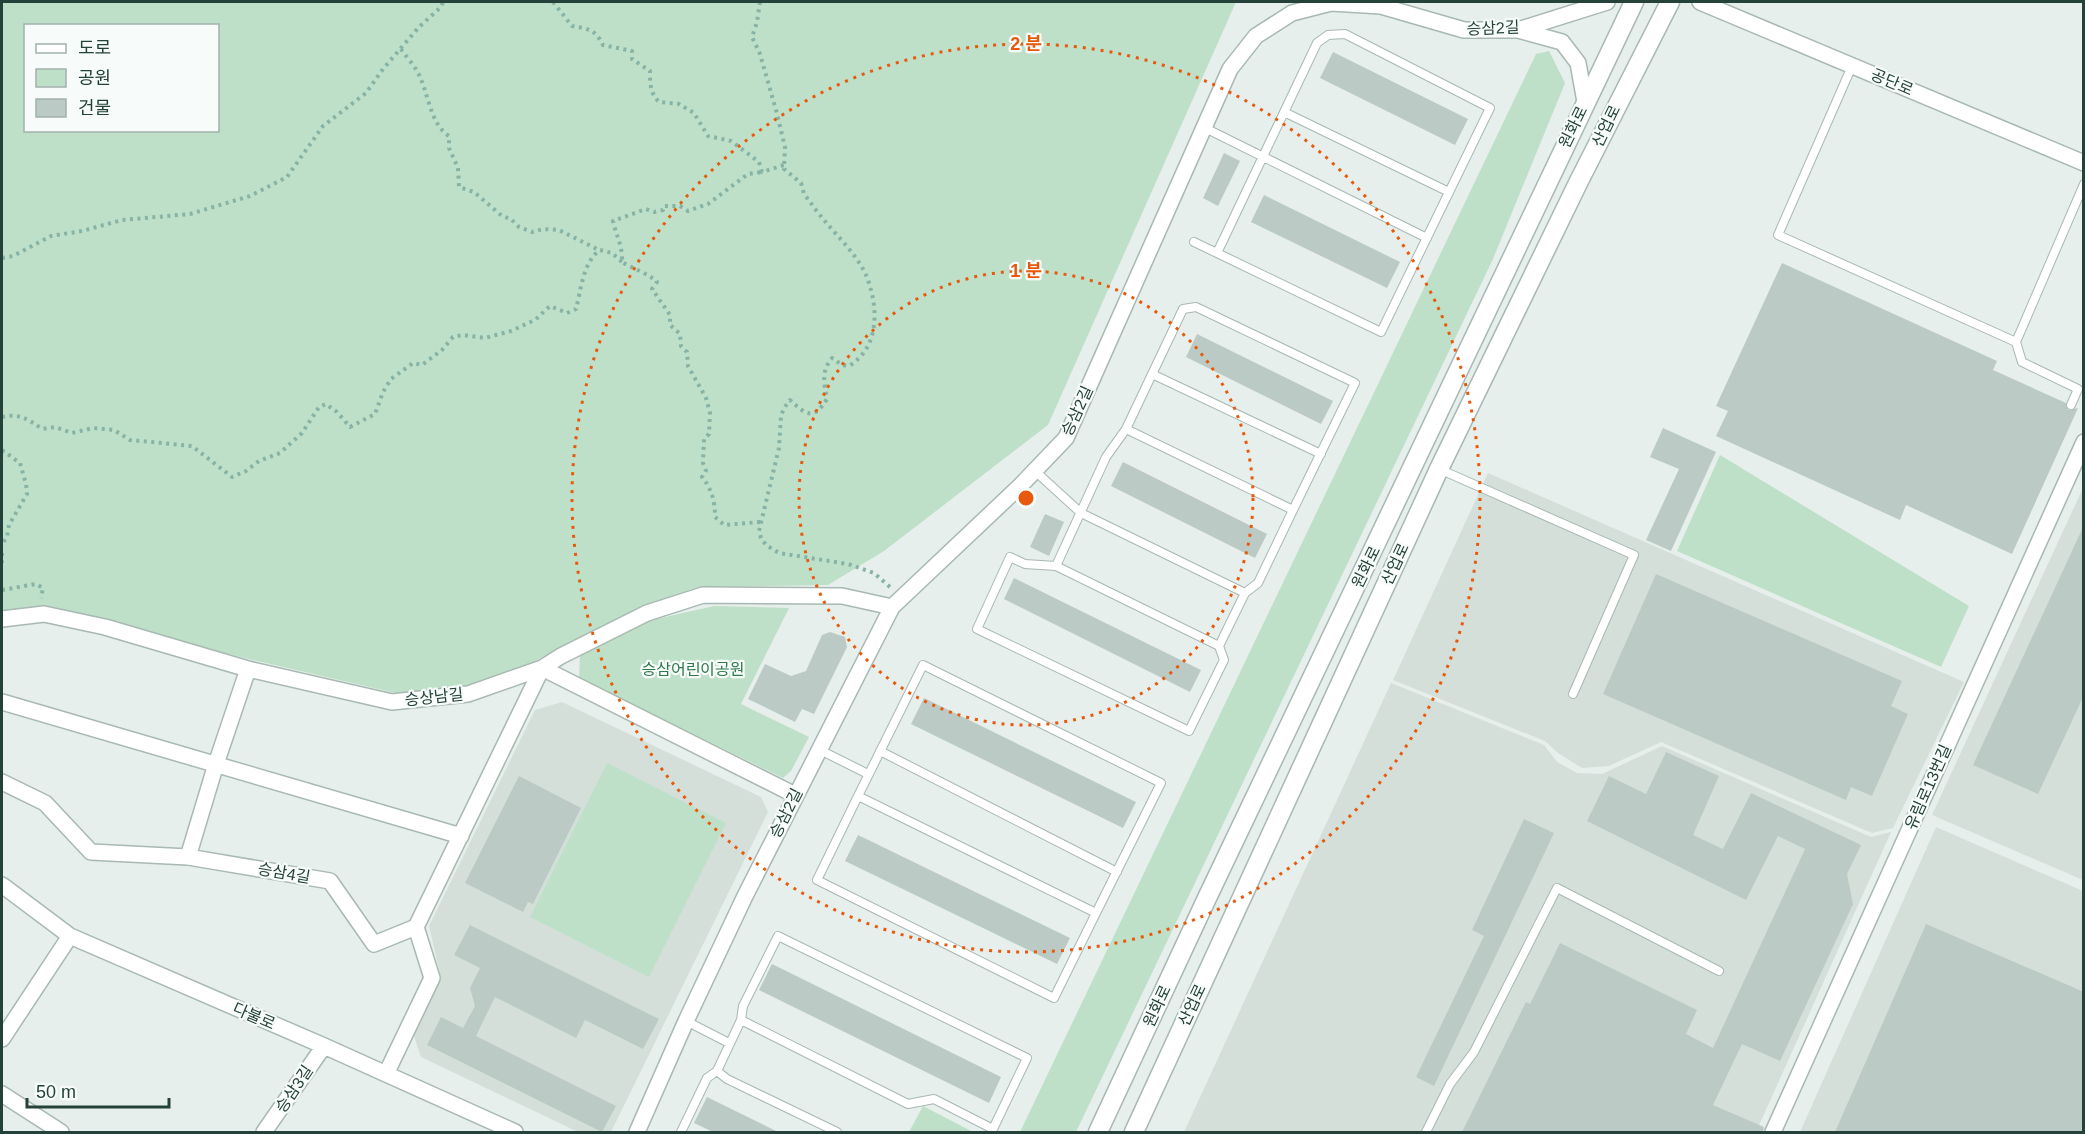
<svg xmlns="http://www.w3.org/2000/svg" width="2085" height="1134" font-family="Arial,'Noto Sans KR',sans-serif">
<style>
.built{fill:#d4dfda}
.green{fill:#bfe0c8;fill-rule:evenodd}
.building{fill:#bbcac4}
.lines{fill:none;stroke-linecap:round;stroke-linejoin:round}
.service-casing{stroke:#a8b8b2;stroke-width:10}
.minor-casing{stroke:#a8b8b2;stroke-width:18}
.tertiary-casing{stroke:#a8b8b2;stroke-width:21}
.path{stroke:#86b3a5;stroke-width:4;stroke-dasharray:3 4.5;stroke-linecap:butt}
.service{stroke:#fff;stroke-width:8}
.minor{stroke:#fff;stroke-width:15}
.tertiary{stroke:#fff;stroke-width:18}
.ring{fill:none;stroke:#e8590c;stroke-width:3;stroke-dasharray:3 6}
.labels{text-anchor:middle;dominant-baseline:central;stroke-width:4.5;stroke-linejoin:round;paint-order:stroke}
.street-label{font-size:16px;fill:#24423a;stroke:#f7fbf9}
.park-label{font-size:16px;fill:#2d7a4b;stroke:#f7fbf9}
.centre{fill:#e8590c;stroke:#f7fbf9;stroke-width:3}
.ring-label{font-size:18px;text-anchor:middle;font-weight:bold;fill:#e8590c;stroke:#f7fbf9;stroke-width:4.5;stroke-linejoin:round;paint-order:stroke}
</style>
<rect width="100%" height="100%" fill="#e6efeb"/>
<path class="built" d="M1488,473L1964,682L1893,828L1872,833L1661,742L1609,766L1582,768L1558,753L1545,741L1393,680Z
M2083,488V880L1932,815Z
M1391,683L1544,745L1557,762L1577,773L1602,774L1662,746L1871,837L1891,832L1756,1132H1184Z
M562,702L761,797L768,812L611,1132H578L421,1057L414,1036L441,978L429,926L535,710Z
M1936,827L2083,891V1132H1800Z"/>
<path class="green" d="M2,2H1236L1048,425L884,551L828,585L698,587L641,607L529,664L467,691L404,695L249,659L50,610L2,618ZM26,26H218V130H26Z
M1549,51L1565,83L1493,259L1076,1132H1020L1536,54Z
M1720,455L1969,606L1941,667L1677,551Z
M714,606L789,608L741,704L809,737L791,771L783,778L579,678L580,653L652,620Z
M607,763L726,823L649,977L530,917Z
M923,1106L973,1132H909Z"/>
<path class="building" d="M1333,52L1468,119L1455,145L1320,78Z
M1224,153L1240,161L1218,206L1203,198Z
M1264,195L1400,262L1387,288L1251,222Z
M1782,263L1997,361L1993,370L2066,403L2068,410L2078,408L2012,554L1906,505L1900,520L1716,436L1728,411L1716,406Z
M1197,334L1333,401L1321,424L1186,357Z
M1663,428L1716,452L1671,551L1646,540L1679,469L1650,457Z
M1123,462L1267,534L1255,558L1111,486Z
M1045,514L1064,522L1049,556L1030,547Z
M2084,525V695L2038,794L1973,765Z
M1656,574L1902,681L1891,706L1908,714L1872,796L1851,787L1846,800L1603,694Z
M1014,578L1201,670L1190,692L1004,599Z
M830,632L845,637L847,647L814,714L802,709L795,722L748,699L765,664L791,676L806,671L822,635Z
M924,698L1136,802L1123,828L911,724Z
M1666,752L1719,776L1693,835L1723,849L1751,793L1861,845L1847,874L1853,904L1780,1061L1742,1044L1713,1105L1764,1127L1763,1132H1462L1526,1002L1530,1004L1560,943L1697,1010L1686,1034L1713,1048L1805,849L1778,836L1746,900L1587,821L1609,776L1646,794Z
M519,776L581,808L533,904L528,902L523,912L465,883Z
M1524,819L1554,833L1434,1086L1416,1077L1484,936L1472,930Z
M858,835L1070,938L1057,964L845,861Z
M1926,924L2084,992V1132H1835Z
M470,925L659,1019L643,1049L585,1020L576,1038L495,997L476,1036L616,1106L602,1132L427,1045L441,1017L463,1028L475,1006L470,988L480,968L454,955Z
M772,964L1001,1077L989,1103L759,990Z
M707,1097L778,1132H713L694,1123Z"/>
<g class="lines">
<g class="service-casing">
<path id="service" d="M1852,66L1778,235L2016,342
M1284,112L1449,192
M1203,127L1427,238
M1194,242L1217,253L1381,332L1490,108L1345,34L1328,35L1317,43L1217,253
M1152,374L1321,454
M2071,405L2078,389L2022,362L2016,342L2084,184
M1126,429L1293,510L1258,583L1245,593
M1439,469L1634,555L1573,694
M1035,471L1081,513L1245,593L1219,646
M1056,566L1025,564L1010,557L977,629L1189,731L1224,660L1219,646L1056,566L1106,457L1126,429L1183,309L1196,307L1355,383L1293,510
M923,665L1161,783L1096,913L858,796Z
M820,750L868,774
M880,751L1117,872
M858,796L817,880L1054,998L1096,913
M686,1021L729,1043
M717,1071L727,1079L837,1132
M681,1132L707,1078L717,1071L741,1020L908,1104L934,1099L993,1129L1027,1058L778,936L743,1006L741,1020
M1426,1132L1450,1084L1474,1052L1557,888L1719,971"/>
</g>
<g class="minor-casing">
<path id="minor" d="M1700,2L2084,163
M1518,30L1562,42L1578,63L1585,102
M2,619L44,614L105,627L248,669L392,702L468,694L542,668L561,656L647,613L703,595L842,596L892,607
M2,702L461,836
M2,782L45,803L91,852L188,857L330,881L374,944L416,927
M188,857L216,764L248,669
M2,885L70,936L324,1046L515,1132
M2,1039L70,936
M386,1074L432,978L416,927L542,668L795,795
M2,1094L61,1132
M264,1132L324,1046
M637,1132L686,1021L745,896L892,607L1020,486L1066,438L1230,69L1256,36L1292,13L1331,3L1381,6L1464,30H1518L1607,2
M1773,1132L2084,442"/>
</g>
<g class="tertiary-casing">
<path id="tertiary" d="M1098,1132L1207,898L1634,2
M1134,1132L1439,469L1578,183L1670,2"/>
</g>
<path class="path" d="M553,2L572,26C589,29 595,29 603,45L632,51V59L650,71C650,83 650,93 659,102L679,104L694,113L708,136L731,141L759,162L762,172L784,165
M760,2L757,22L752,37L760,54L776,110L785,147L784,169L801,183L804,194C811,203 817,212 824,220C838,237 857,255 866,275C879,307 880,347 849,366L842,365L832,358C821,371 824,383 827,399C814,420 807,416 790,400L784,408L781,416L779,448L759,531L761,538L766,545L779,553L848,564L874,573L891,588
M401,49C407,58 416,67 420,77C428,94 431,125 449,136V148L458,168L459,187L474,192L502,216L511,219L519,227L532,232L543,229L559,230L599,250
M2,258L13,256L51,236L82,231L122,220L190,214L250,196L287,177L323,126L366,93L383,69L419,27L440,8L443,2
M2,417C19,413 28,419 42,429L55,427L72,433L93,428L114,430L130,440L192,446L232,477L246,471L259,461L280,453L302,433L319,407L326,404L337,412L350,427L375,414L383,392L391,379L413,363L422,365L442,350L453,337L463,335L485,338L511,331L535,320L550,306L567,313L576,309C581,290 583,262 600,250L612,253L622,262
M2,450L20,463L26,484L27,494L9,525L7,537L2,544
M760,522L724,525L715,517C715,502 712,489 702,477L706,471L703,463L704,439L709,434L710,413L706,398L688,366L687,352L681,346L680,334L670,325V315L652,289L657,282C648,273 633,269 622,262C623,247 616,235 613,221L646,209L654,212L663,210L664,206H680L688,211L708,204L748,174L762,172
M2,553V563
M2,590L36,584L43,588L41,598"/>
<use href="#service" class="service"/>
<use href="#minor" class="minor"/>
<use href="#tertiary" class="tertiary"/>
</g>
<g class="ring">
<circle cx="1026" cy="498" r="227"/>
<circle cx="1026" cy="498" r="454"/>
</g>
<g class="labels">
<g class="street-label">
<text transform="translate(1493 28) rotate(-2)">승삼2길</text>
<text transform="translate(1892 82) rotate(23)">공단로</text>
<text transform="translate(1606 126) rotate(-64)">산업로</text>
<text transform="translate(1573 127) rotate(-64)">원화로</text>
<text transform="translate(1077 411) rotate(-65)">승삼2길</text>
<text transform="translate(1395 564) rotate(-65)">산업로</text>
<text transform="translate(1366 567) rotate(-64)">원화로</text>
<text transform="translate(434 697) rotate(-6)">승상남길</text>
<text transform="translate(1928 787) rotate(-66)">유림로13번길</text>
<text transform="translate(786 813) rotate(-63)">승삼2길</text>
<text transform="translate(284 873) rotate(10)">승삼4길</text>
<text transform="translate(1192 1005) rotate(-65)">산업로</text>
<text transform="translate(1157 1006) rotate(-65)">원화로</text>
<text transform="translate(254 1016) rotate(23)">다불로</text>
<text transform="translate(294 1089) rotate(-56)">승삼3길</text>
</g>
<g class="park-label">
<text x="693" y="669">승삼어린이공원</text>
</g>
</g>
<circle cx="1026" cy="498" r="9" class="centre"/>
<g class="ring-label">
<text x="1026" y="50">2 분</text>
<text x="1026" y="277">1 분</text>
</g>
<rect width="2085" height="1134" fill="none" stroke="#24423a" stroke-width="6"/>
<rect x="24" y="24" width="195" height="108" fill="#f7fbf9" stroke="#a3b1ad" stroke-width="1.5"/>
<rect x="36" y="44" width="30" height="9" fill="#ffffff" stroke="#a3b1ad" stroke-width="1.5"/>
<text x="78" y="54" font-size="18" fill="#24423a">도로</text>
<rect x="36" y="69" width="30" height="18" fill="#bfe0c8" stroke="#a3b1ad" stroke-width="1.5"/>
<text x="78" y="84" font-size="18" fill="#24423a">공원</text>
<rect x="36" y="99" width="30" height="18" fill="#bbcac4" stroke="#a3b1ad" stroke-width="1.5"/>
<text x="78" y="114" font-size="18" fill="#24423a">건물</text>
<path d="M27 1098v9h142v-9" fill="none" stroke="#24423a" stroke-width="3"/>
<text x="36" y="1098" font-size="18" fill="#24423a" stroke="#f7fbf9" stroke-width="4.5" paint-order="stroke">50 m</text>
</svg>
